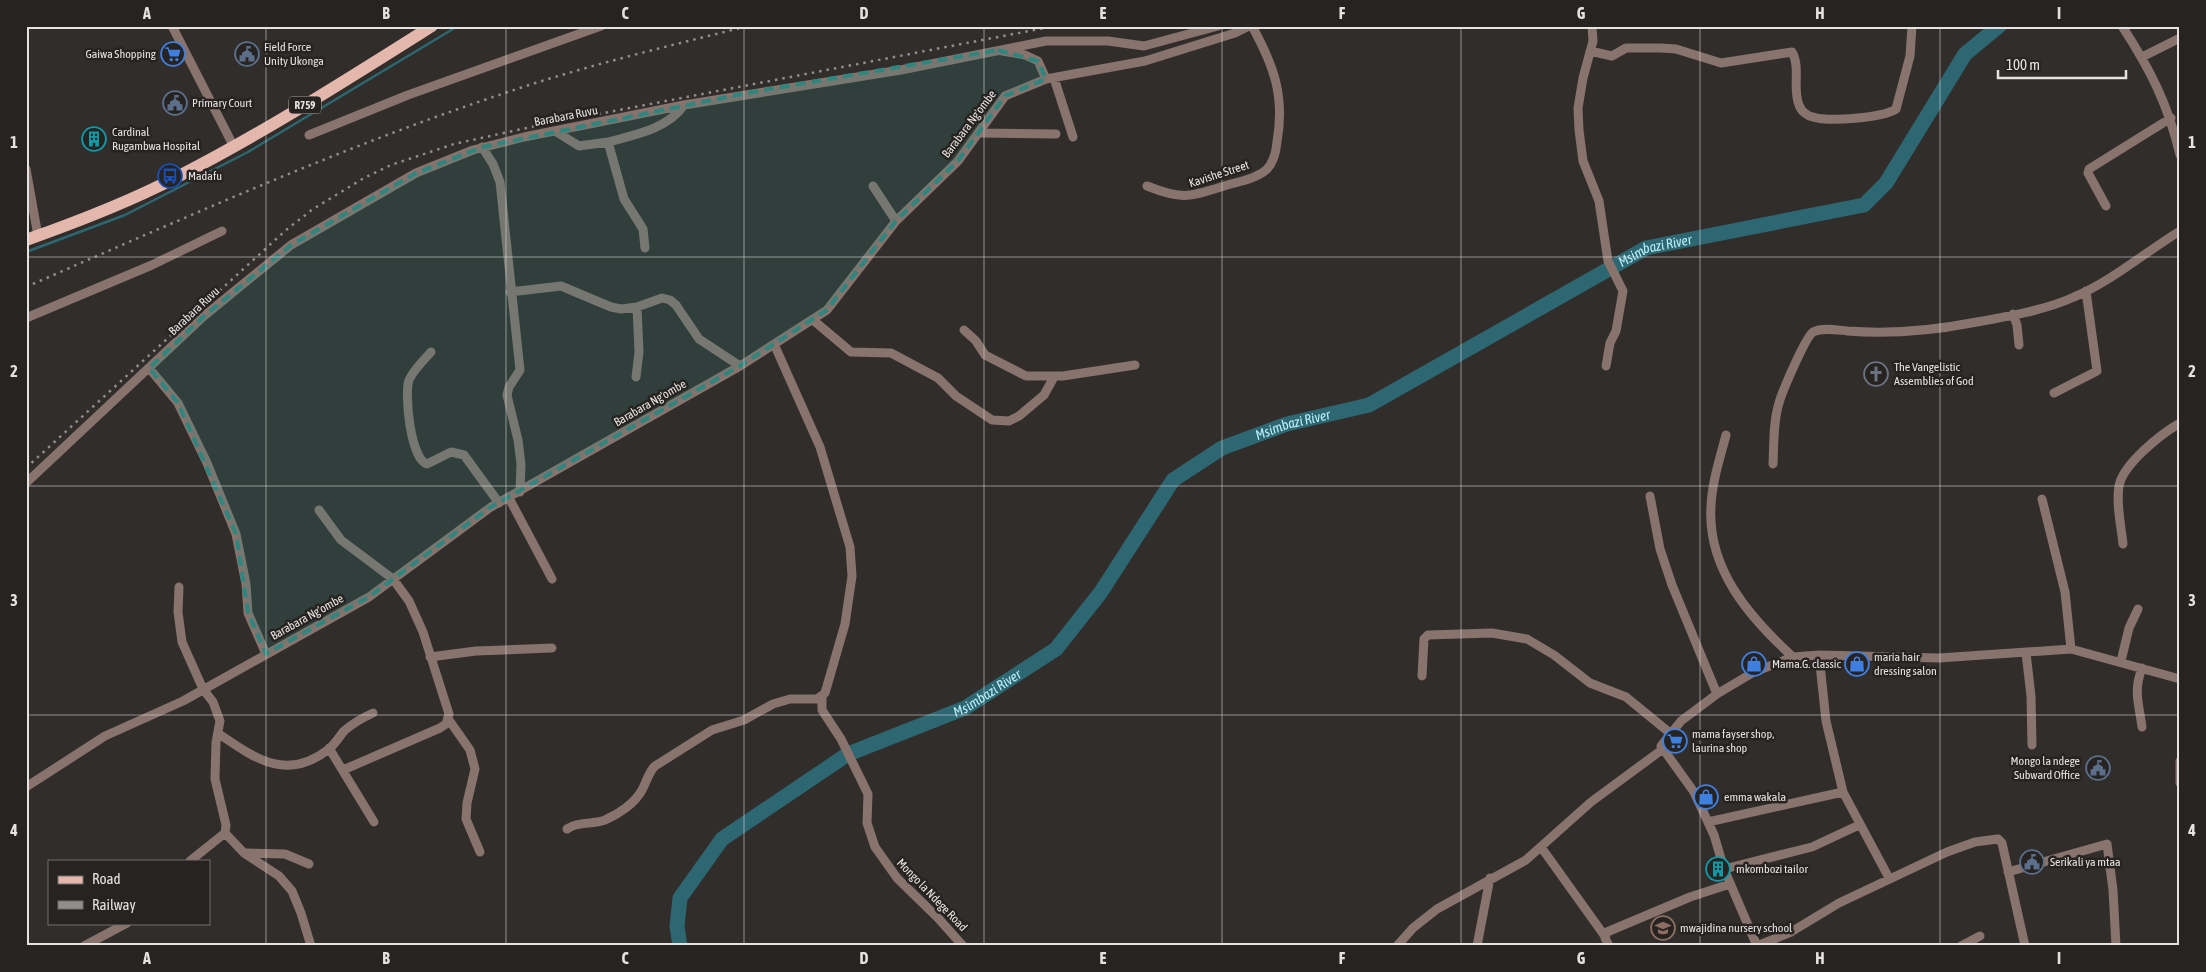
<svg xmlns="http://www.w3.org/2000/svg" width="2206" height="972" font-family="'Asap Condensed',sans-serif">
<style>
.lines{fill:none;stroke-linecap:round;stroke-linejoin:round}
.stream{stroke:#2d6772;stroke-width:2.5}
.river{stroke:#2d6772;stroke-width:15}
.street{stroke:#88736d;stroke-width:9}
.primary{stroke:#e3b7ac;stroke-width:12}
.rail{stroke:#918d8c;stroke-width:2.5;stroke-dasharray:2.5 5;stroke-linecap:butt}
.marked{fill:#2f867f;fill-opacity:0.2;stroke:#2f867f;stroke-width:4;stroke-dasharray:10 6;stroke-linejoin:round}
.grid{fill:none;stroke:#e5e2e1;stroke-width:1;stroke-opacity:0.55}
.labels{text-anchor:middle;dominant-baseline:central;stroke-width:5;stroke-linejoin:round;paint-order:stroke}
.shield{fill:#272321;stroke:#aca9a7;stroke-width:1}
.shield-label{font-size:11px;font-weight:bold;fill:#e5e2e1}
.poi-label{font-size:12px;fill:#e5e2e1;stroke:#272321;text-anchor:start}
.street-label{font-size:12px;fill:#e5e2e1;stroke:#272321}
.water-label{font-size:14px;font-style:italic;fill:#baeffa;stroke:#272321}
.neatline{fill:none;stroke:#e5e2e1;stroke-width:2}
.grid-label{font-size:16px;text-anchor:middle;font-weight:bold;fill:#e5e2e1}
</style>
<rect width="100%" height="100%" fill="#312d2b"/>
<g class="lines">
<path class="stream" d="M26,252L125,215L248,152L458,26"/>
<path class="river" id="s1" d="M680,946L677,926L680,898L722,839L848,754L965,708L1056,649L1101,592L1173,480L1222,448L1287,424L1369,405L1646,248L1864,205L1886,183L1965,54L1999,26"/>
<path class="street" d="M172,26L234,147
M1592,26L1593,41L1583,78L1578,108L1579,130L1583,161L1599,201L1608,261L1623,291L1616,331L1610,343L1606,366
M2122,26C2150,69 2168,104 2180,155
M1002,51L1025,55L1038,61L1046,79
M1590,51L1612,56L1626,48H1661L1676,49L1721,63L1792,52C1801,68 1792,88 1799,105C1801,111 1807,116 1813,117C1828,122 1883,118 1896,109L1910,56L1912,26
M2142,57L2180,38
M1054,78L1073,137
M555,131L579,146L608,142L624,199L643,229L645,248
M981,133L1056,134
M309,135L408,95L601,26
M608,142C634,135 668,129 684,105
M482,147L493,164L500,182L520,370L509,387L507,395L518,440L521,464L520,492
M26,169L38,236
M873,186L896,221
M1147,186C1182,200 1189,197 1224,186C1237,182 1256,179 1266,170C1274,163 1276,152 1277,142C1285,96 1274,66 1252,26
M2106,206L2088,173L2089,169L2171,118
M510,292L561,286L611,307L621,309L637,307L662,298L670,300L676,305L699,339L740,366
M2013,314L2017,325L2019,345
M26,318L152,265L222,231
M813,320L851,352L891,353L938,378L956,396L992,420L1009,421L1019,416L1044,395L1054,377
M964,330L976,341L985,355L1026,376H1063L1135,365
M431,352C424,360 414,369 409,380C404,395 411,460 427,464L451,452L464,455L499,503
M149,368L178,403L207,463L236,534L246,584L248,613L266,654
M636,377L639,352L637,307
M2054,393L2097,371L2086,291
M1726,435C1720,458 1712,482 1711,506C1707,569 1750,618 1793,657
M1773,464C1774,444 1773,422 1779,403C1782,392 1805,338 1813,332C1822,327 1837,330 1847,331C1888,334 1930,331 1971,323C2005,317 2043,311 2074,297C2112,281 2144,253 2180,231
M26,483L204,316L291,245L416,173L473,150L524,137L684,105L901,70L1046,41H1108L1144,46L1218,26
M1650,496L1660,549L1672,585L1717,694
M509,498L552,579
M2042,499L2065,592L2071,649
M319,510L341,540L393,579L409,601L423,632L449,714L446,724L440,728L343,770
M2123,544C2121,525 2116,505 2119,486C2123,464 2161,434 2180,423
M179,587L178,612L182,642L203,689L213,702L220,721L216,742L215,779L226,825L225,833L190,861
M2026,653L2031,696L2032,745
M1819,655L1826,721L1843,792L1889,878
M430,657L476,651L552,648
M2121,661L2129,628L2138,609
M2142,668C2133,692 2139,703 2142,727
M1422,676L1424,639L1428,635L1492,633L1527,639L1554,655L1590,683L1626,697L1670,733
M822,697V710L841,739L868,794L867,823L875,847L897,878L938,918L963,946
M449,720L470,750L475,769L467,803L466,819L480,852
M219,734C256,759 287,782 329,749C335,744 339,737 344,731C353,723 362,718 373,713
M329,748L374,822
M2180,761V783
M26,787L105,736L183,701L369,597L491,507L740,366L827,310L896,221L958,161L1005,96L1046,79L1145,61L1235,33L1249,26
M1708,822L1843,792
M567,829C578,821 592,825 605,820C619,814 635,803 642,790C647,781 648,773 655,766L712,730L744,720L773,704L790,699H817L825,693L845,624L852,576L850,547L820,447L774,344
M225,833L244,853L279,876L292,891L301,913L311,946
M1541,847L1604,935
M247,853L285,854L309,864
M1724,869L1812,847L1859,825
M2008,872L2107,844L2113,890L2116,946
M84,946L127,923
M1397,946L1413,928L1437,909L1526,860L1591,802L1663,749
M1477,946L1490,878
M1609,946L1605,938L1607,932L1690,897L1730,884
M1757,946L1724,869L1714,835L1694,792L1661,746L1681,721L1717,694L1754,672L1793,657L1819,655L1939,658L2071,649L2180,679
M1757,946L1791,932L1839,903L1947,852L1975,842L1998,839L2002,843L2025,946
M1961,946L1980,936"/>
<path class="primary" d="M26,240C77,222 129,202 177,177C265,132 348,79 432,26"/>
<path class="rail" d="M26,287C182,219 337,149 499,95C580,67 665,47 748,26
M26,468L286,230L313,209L364,178L391,165L454,144L531,127L1055,26"/>
</g>
<path class="marked" d="M998,50L1038,61L1046,79L1005,96L958,161L896,221L827,310L740,366L491,507L369,597L266,654L248,613L236,534L178,403L149,368L204,316L291,245L416,173L482,147L741,94Z"/>
<path class="grid" d="M266,26V946M506,26V946M744,26V946M984,26V946M1222,26V946M1461,26V946M1700,26V946M1940,26V946M26,257H2180M26,486H2180M26,715H2180"/>
<defs>
<g id="supermarket-ring" transform="scale(1.25)"><circle r="9.5" fill="#272321" stroke="#3f7fe0" stroke-width="1.5"/><path d="M-6-5.5h2.5l.6 2H6L4.5 2H-2.5L-4.4-4H-6ZM-1.5 3.2a1.3 1.3 0 1 0 .1 0ZM3 3.2a1.3 1.3 0 1 0 .1 0Z" fill="#3f7fe0"/></g>
<g id="civic-ring" transform="scale(1.25)"><circle r="9.5" fill="#272321" stroke="#5c6f8a" stroke-width="1.5"/><path d="M-.6-6.5H3V-4.5H.6V-3L4-1V1h2V6H-6V1h2V-1L-.6-3ZM-1.2 2.5V6h2.4V2.5Z" fill="#5c6f8a"/></g>
<g id="building-ring" transform="scale(1.25)"><circle r="9.5" fill="#272321" stroke="#0f9aa8" stroke-width="1.5"/><path d="M-4-6H4V6H1V3H-1V6H-4ZM-2.5-4.3h1.7v1.8h-1.7ZM.8-4.3h1.7v1.8H.8ZM-2.5-1h1.7V.8h-1.7ZM.8-1h1.7V.8H.8Z" fill="#0f9aa8"/></g>
<g id="bus-ring" transform="scale(1.25)"><circle r="9.5" fill="#272321" stroke="#1a4fb4" stroke-width="1.5"/><path d="M-5-6H5V4H4V6H2V4H-2V6H-4V4H-5ZM-3.5-4V0h7V-4ZM-3.5 1.2v1.5H-2V1.2ZM2 1.2v1.5H3.5V1.2Z" fill="#1a4fb4"/></g>
<g id="church-ring" transform="scale(1.25)"><circle r="9.5" fill="#272321" stroke="#6b7280" stroke-width="1.5"/><path d="M-1.2-6h2.4v3.5h3.3v2.4h-3.3V6h-2.4V-.1h-3.3v-2.4h3.3Z" fill="#6b7280"/></g>
<g id="shop-ring" transform="scale(1.25)"><circle r="9.5" fill="#272321" stroke="#3f7fe0" stroke-width="1.5"/><path d="M-5-2.5h2.3a2.7 3.5 0 0 1 5.4 0H5L5.5 6h-11ZM-1.5-2.5h3a1.5 2.3 0 0 0-3 0Z" fill="#3f7fe0"/></g>
<g id="school-ring" transform="scale(1.25)"><circle r="9.5" fill="#272321" stroke="#8d6e63" stroke-width="1.5"/><path d="M0-5L7-2L0 1L-7-2ZM-4 1L0 2.5L4 1V4Q0 6-4 4Z" fill="#8d6e63"/></g>
</defs>
<g fill-rule="evenodd">
<use href="#supermarket-ring" x="173" y="54"/>
<use href="#civic-ring" x="247" y="54"/>
<use href="#civic-ring" x="175" y="103"/>
<use href="#building-ring" x="94" y="139"/>
<use href="#bus-ring" x="170" y="176"/>
<use href="#church-ring" x="1876" y="374"/>
<use href="#shop-ring" x="1754" y="664"/>
<use href="#shop-ring" x="1857" y="664"/>
<use href="#supermarket-ring" x="1675" y="741"/>
<use href="#civic-ring" x="2098" y="768"/>
<use href="#shop-ring" x="1706" y="797"/>
<use href="#civic-ring" x="2032" y="862"/>
<use href="#building-ring" x="1718" y="869"/>
<use href="#school-ring" x="1663" y="928"/>
</g>
<g class="labels">
<rect class="shield" x="289" y="96.5" width="32" height="17" rx="4"/>
<g class="shield-label">
<text x="305" y="105">R759</text>
</g>
<g class="poi-label">
<text x="264" y="47">Field Force<tspan x="264" dy="14">Unity Ukonga</tspan></text>
<text x="156" y="54" text-anchor="end">Gaiwa Shopping</text>
<text x="192" y="103">Primary Court</text>
<text x="112" y="132">Cardinal<tspan x="112" dy="14">Rugambwa Hospital</tspan></text>
<text x="188" y="176">Madafu</text>
<text x="1894" y="367">The Vangelistic<tspan x="1894" dy="14">Assemblies of God</tspan></text>
<text x="1874" y="657">maria hair<tspan x="1874" dy="14">dressing salon</tspan></text>
<text x="1772" y="664">Mama.G. classic</text>
<text x="1692" y="734">mama fayser shop,<tspan x="1692" dy="14">laurina shop</tspan></text>
<text x="2080" y="761" text-anchor="end">Mongo la ndege<tspan x="2080" dy="14">Subward Office</tspan></text>
<text x="1724" y="797">emma wakala</text>
<text x="2050" y="862">Serikali ya mtaa</text>
<text x="1736" y="869">mkombozi tailor</text>
<text x="1680" y="928">mwajidina nursery school</text>
</g>
<g class="street-label">
<text transform="translate(566 116) rotate(-11)">Barabara Ruvu</text>
<text transform="translate(969 124) rotate(-53)">Barabara Ng'ombe</text>
<text transform="translate(1219 174) rotate(-18)">Kavishe Street</text>
<text transform="translate(194 311) rotate(-43)">Barabara Ruvu</text>
<text transform="translate(650 403) rotate(-30)">Barabara Ng'ombe</text>
<text transform="translate(307 617) rotate(-29)">Barabara Ng'ombe</text>
<text transform="translate(932 895) rotate(46)">Mongo la Ndege Road</text>
</g>
<g class="water-label">
<text stroke="none"><textPath href="#s1" startOffset="1251">Msimbazi River</textPath></text>
<text stroke="none"><textPath href="#s1" startOffset="846">Msimbazi River</textPath></text>
<text stroke="none"><textPath href="#s1" startOffset="425">Msimbazi River</textPath></text>
</g>
</g>
<rect width="2206" height="972" fill="none" stroke="#272321" stroke-width="55"/>
<rect x="48" y="860" width="162" height="65" fill="#272321" stroke="#736f6e"/>
<rect x="58" y="876" width="25" height="8" fill="#e3b7ac" stroke="#736f6e"/>
<text x="92" y="884" font-size="15" fill="#e5e2e1">Road</text>
<rect x="58" y="901" width="25" height="8" fill="#918d8c" stroke="#736f6e"/>
<text x="92" y="910" font-size="15" fill="#e5e2e1">Railway</text>
<path d="M1998 70v8h128v-8" fill="none" stroke="#e5e2e1" stroke-width="2.5"/>
<text x="2006" y="70" font-size="15" fill="#e5e2e1" stroke="#272321" stroke-width="4" paint-order="stroke">100 m</text>
<rect x="28" y="28" width="2150" height="916" class="neatline"/>
<g class="grid-label">
<text x="147" y="19">A</text>
<text x="386" y="19">B</text>
<text x="625" y="19">C</text>
<text x="864" y="19">D</text>
<text x="1103" y="19">E</text>
<text x="1342" y="19">F</text>
<text x="1581" y="19">G</text>
<text x="1820" y="19">H</text>
<text x="2059" y="19">I</text>
<text x="14" y="148">1</text>
<text x="2192" y="148">1</text>
<text x="14" y="377">2</text>
<text x="2192" y="377">2</text>
<text x="14" y="606">3</text>
<text x="2192" y="606">3</text>
<text x="14" y="836">4</text>
<text x="2192" y="836">4</text>
<text x="147" y="964">A</text>
<text x="386" y="964">B</text>
<text x="625" y="964">C</text>
<text x="864" y="964">D</text>
<text x="1103" y="964">E</text>
<text x="1342" y="964">F</text>
<text x="1581" y="964">G</text>
<text x="1820" y="964">H</text>
<text x="2059" y="964">I</text>
</g>
</svg>
